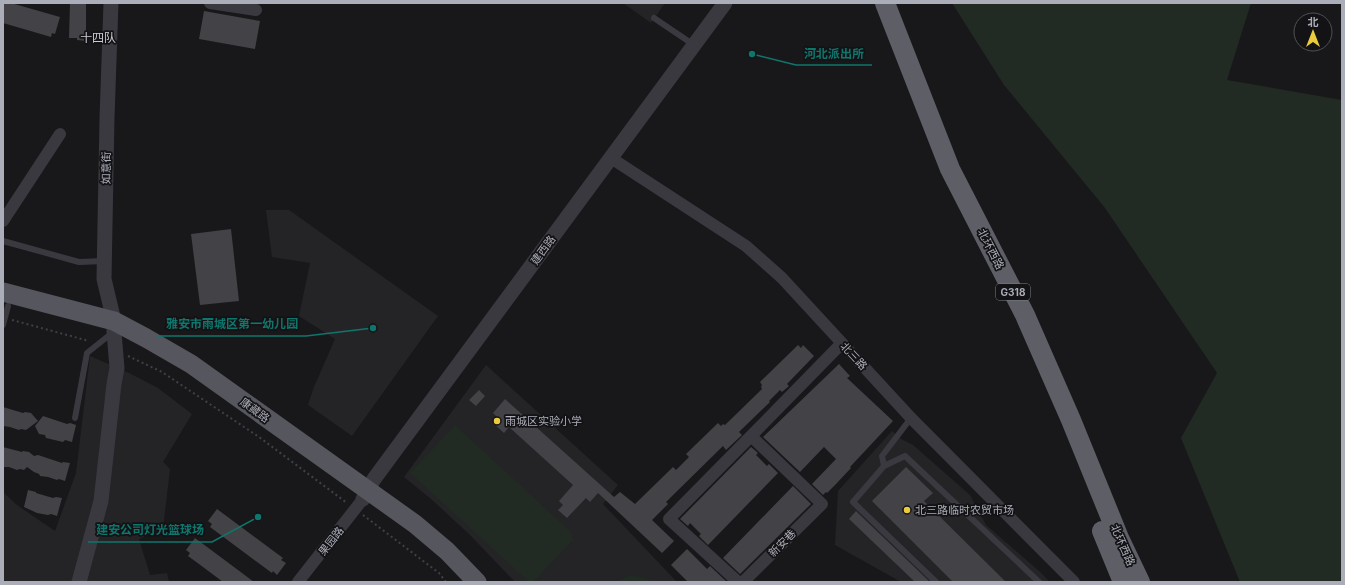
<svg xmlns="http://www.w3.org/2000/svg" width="1345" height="585" font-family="Inter,'Noto Sans SC',sans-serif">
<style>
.built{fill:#242427}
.green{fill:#222a24}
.building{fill:#424247}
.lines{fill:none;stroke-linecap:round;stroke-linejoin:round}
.path{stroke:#3f4046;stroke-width:2;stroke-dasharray:2 3;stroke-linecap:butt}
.service{stroke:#39393f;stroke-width:6}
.minor{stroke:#39393f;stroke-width:12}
.tertiary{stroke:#39393f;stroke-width:15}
.primary{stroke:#55565e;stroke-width:19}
.trunk{stroke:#5d5e66;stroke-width:20}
.poi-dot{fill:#ebcb3e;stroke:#131315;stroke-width:1.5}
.labels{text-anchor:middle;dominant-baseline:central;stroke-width:3.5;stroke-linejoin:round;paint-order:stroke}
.shield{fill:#131315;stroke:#7d7f88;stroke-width:1}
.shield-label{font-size:10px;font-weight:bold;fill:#abadb9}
.street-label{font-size:11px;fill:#abadb9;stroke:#131315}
.poi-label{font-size:11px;fill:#abadb9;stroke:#131315;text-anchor:start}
.neighbourhood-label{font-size:12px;fill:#cbcdd5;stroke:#131315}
.leader{fill:none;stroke:#0f766e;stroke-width:1.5}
.callout-dot{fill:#0f766e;stroke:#131315;stroke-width:1.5}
.callout-label{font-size:12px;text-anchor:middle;font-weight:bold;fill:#0f766e;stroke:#131315;stroke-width:3.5;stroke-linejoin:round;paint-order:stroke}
</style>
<rect width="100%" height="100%" fill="#18181a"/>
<path class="built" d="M623,3H665L651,23Z
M266,210H289L438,316L352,436L308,405L314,387L335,339L299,316L310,263L272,257Z
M90,356L129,373L158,388L192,414L163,462L170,469L163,529L139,539L150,575L167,573L169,582H3V492L17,505L55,531L76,473Z
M486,365L618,485L603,504L677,582H515L469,534L431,499L404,477Z
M892,431L901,439L913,445L970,495L986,525L1039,571L1050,582H901L835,545L838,491Z"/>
<path class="green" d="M952,3H1251L1227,80L1342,100V582H1240L1181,438L1217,373L1105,208L1004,85Z
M455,425L570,531L573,540L533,582H529L410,473Z
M629,576C638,576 645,577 653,582H616Z"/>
<path class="building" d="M3,3H11L60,17L55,34L52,33L51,37L3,23Z
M70,3H86V41L77,40V38H69Z
M204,11L260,21L255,49L199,39Z
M231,229L239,301L200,305L191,234Z
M798,345L801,348L803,345L814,356L787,384L789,386L782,392L780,390L769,401L770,402L741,430L739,432L742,435L726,450L723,446L666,502L668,504L652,520L674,541L662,553L598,493L590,502L586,498L567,518L558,510L563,505L559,501L573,485L509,427L504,433L494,424L498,418L493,413L505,399L614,497L620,492L635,504L673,467L676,470L689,457L686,454L718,423L721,426L723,424L725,425L762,389L761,387L762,385L760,382Z
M839,364L850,376L847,378L893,421L850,467L851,468L836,484L827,493L826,492L823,495L812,484L836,459L824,447L800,472L763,437Z
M479,390L485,396L476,406L469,400Z
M3,407L23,413L25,412L31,413L38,421L26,430L21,429L19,430L10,427L3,426Z
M43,416L67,424L70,423L76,425L72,442L65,440L63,442L46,438L45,435L39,434L35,426Z
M3,447L22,452L23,451L29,452L34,456L38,455L62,463L63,462L70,463L65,481L59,479L57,480L48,477L40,476L39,474L34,472L27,467L24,470L20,469L17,470L9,467H3Z
M751,447L758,453L756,455L767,466L769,464L778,473L708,545L699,536L701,534L690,523L688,526L680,519Z
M906,467L933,493L924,501L1006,582H953L872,501Z
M793,486L811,504L740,574L723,558Z
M28,490L36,492V493L53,498L56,497L62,498L57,516L51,514L48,515L37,513L24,507Z
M217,509L283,558L281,560L286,563L277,575L273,571L272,573L210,527L212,524L208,521Z
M856,511L859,514L930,582H915L849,519Z
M195,538L230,564L254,582H223L203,567L188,556L190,553L186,550Z
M687,549L707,569L710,566L727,582H688L671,565Z"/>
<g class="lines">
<path class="path" d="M12,320L89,341
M128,356L162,372L259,437L347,503
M363,515L439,573L446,582"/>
<path class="service" d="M654,18L694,45
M3,241L79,262L104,261
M3,325L8,306
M75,418L87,353L112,333
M911,418L882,456L884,466L853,502L936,582
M884,466L905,456L1039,582"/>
<path class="minor" d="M210,3L256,10
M611,158L746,246L782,278L911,418L1074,582
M3,221L60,134
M751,436L842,343
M298,582L363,499
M738,582L669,519L751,436L822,504L743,582"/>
<path class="tertiary" d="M363,499L374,479L725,3
M79,582L101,501L114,384L117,368L114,332V321L104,279L107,118L111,3"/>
<path class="primary" d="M3,292L114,321L146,338L191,364L415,524L447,551L477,582"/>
<path class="trunk" d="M885,3L950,169L1025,315L1071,420L1119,538L1140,582
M1102,531L1123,582"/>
</g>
<g class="poi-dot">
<circle cx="497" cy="421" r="4"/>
<circle cx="907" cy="510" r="4"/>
</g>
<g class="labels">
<rect class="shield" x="996" y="284" width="34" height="16" rx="3"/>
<g class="shield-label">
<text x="1013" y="292">G318</text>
</g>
<g class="street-label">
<text transform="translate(106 168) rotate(-89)">如意街</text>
<text transform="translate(991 249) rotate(63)">北环西路</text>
<text transform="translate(543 250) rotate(-54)">建西路</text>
<text transform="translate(854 356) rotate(47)">北三路</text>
<text transform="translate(255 410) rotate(36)">康藏路</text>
<text transform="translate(331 541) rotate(-52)">果园路</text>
<text transform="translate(782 543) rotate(-45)">新安巷</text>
<text transform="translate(1123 545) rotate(66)">北环西路</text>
</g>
<g class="poi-label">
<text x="505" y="421">雨城区实验小学</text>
<text x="915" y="510">北三路临时农贸市场</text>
</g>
<g class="neighbourhood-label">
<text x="98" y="37">十四队</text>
</g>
</g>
<path class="leader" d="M752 54L796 65H872M373 328L306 336H158M258 517L212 542H88"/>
<g class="callout-dot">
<circle cx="752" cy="54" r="4"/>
<circle cx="373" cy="328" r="4"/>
<circle cx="258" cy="517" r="4"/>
</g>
<g class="callout-label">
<text x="834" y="58">河北派出所</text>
<text x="232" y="328">雅安市雨城区第一幼儿园</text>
<text x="150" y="534">建安公司灯光篮球场</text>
</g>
<rect width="1345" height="585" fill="none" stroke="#abadb9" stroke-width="8"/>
<g transform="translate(1313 32)"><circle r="19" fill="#131315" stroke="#505157"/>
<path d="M0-3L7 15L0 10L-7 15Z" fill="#ebcb3e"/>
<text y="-6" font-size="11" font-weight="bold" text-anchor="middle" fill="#abadb9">北</text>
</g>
</svg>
